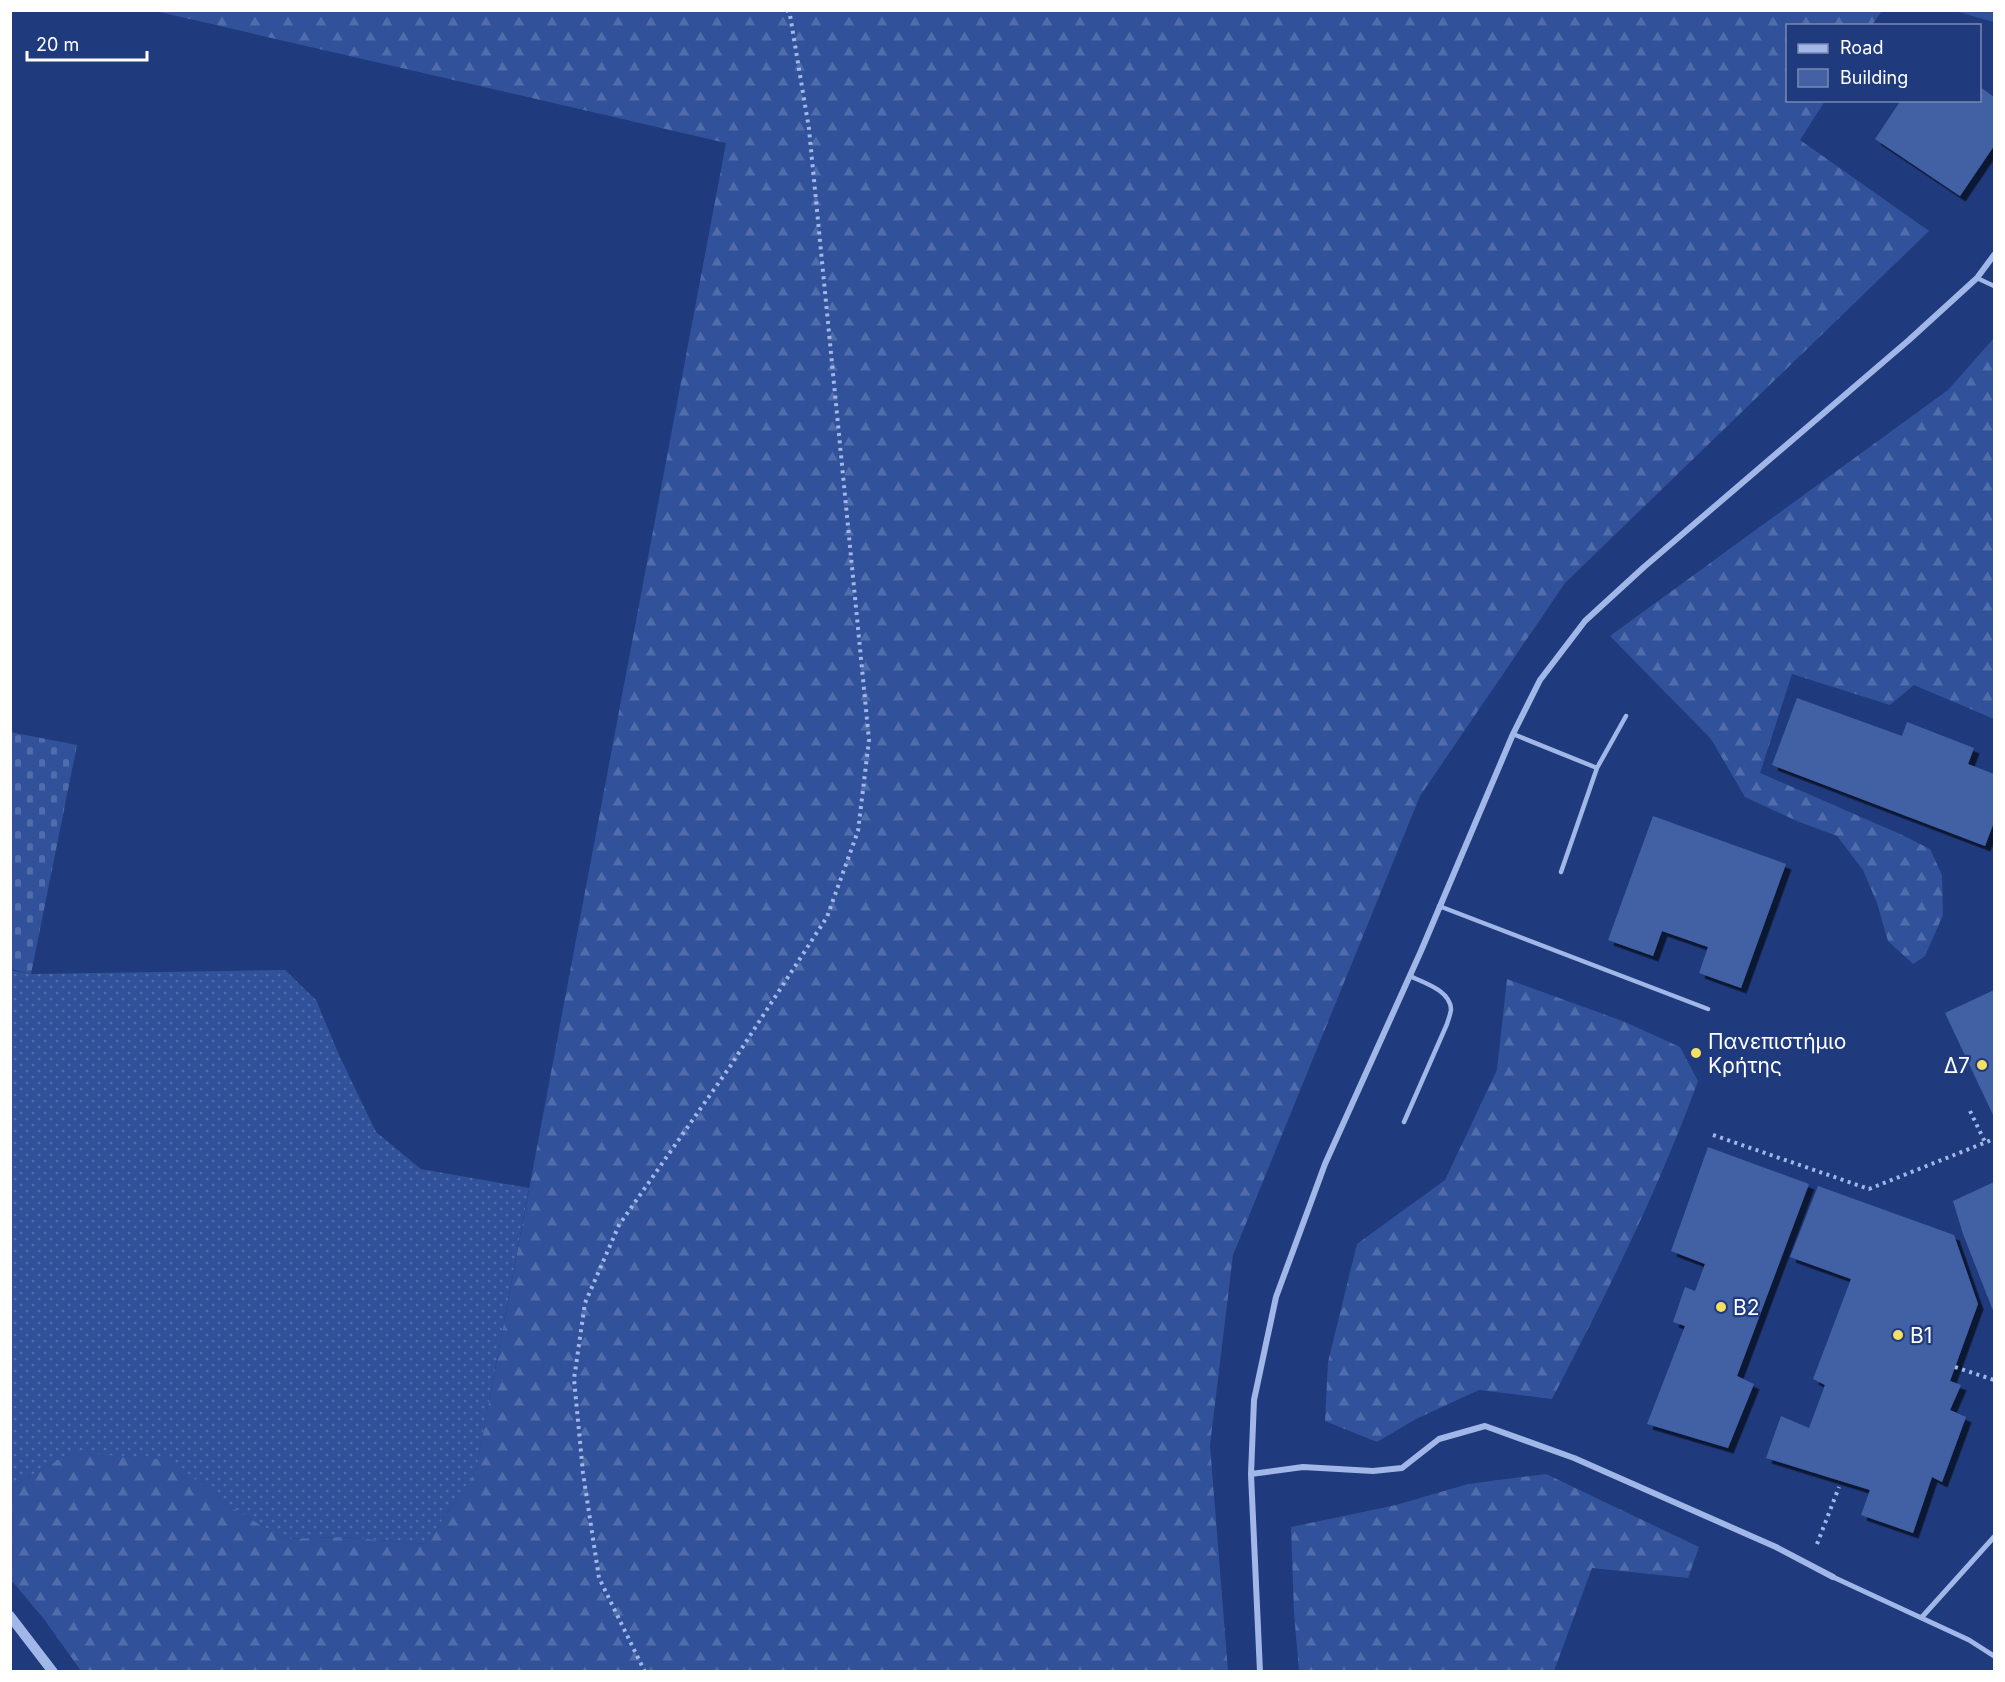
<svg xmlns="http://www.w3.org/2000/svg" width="2005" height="1682" font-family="Inter,sans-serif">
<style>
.grass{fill:url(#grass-dots)}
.forest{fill:url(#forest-firs)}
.cemetery{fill:url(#cemetery-stones)}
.building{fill:#4361a4;filter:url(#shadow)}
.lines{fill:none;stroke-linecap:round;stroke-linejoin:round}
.path{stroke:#a1b7e7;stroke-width:4;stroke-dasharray:3 4.5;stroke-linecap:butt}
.service{stroke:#a1b7e7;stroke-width:4.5}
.pedestrian{stroke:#a1b7e7;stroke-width:5}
.minor{stroke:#a1b7e7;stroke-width:6}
.tertiary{stroke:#a1b7e7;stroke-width:10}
.poi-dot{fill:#f5e061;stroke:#1f3a7d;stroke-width:2}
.labels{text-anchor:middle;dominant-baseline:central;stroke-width:4.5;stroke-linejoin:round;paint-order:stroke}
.poi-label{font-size:21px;fill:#fff;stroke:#1f3a7d;text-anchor:start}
</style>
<defs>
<pattern id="grass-dots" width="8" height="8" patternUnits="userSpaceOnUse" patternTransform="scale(1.5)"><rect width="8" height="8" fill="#31529b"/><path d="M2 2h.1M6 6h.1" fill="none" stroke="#506caa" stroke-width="1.8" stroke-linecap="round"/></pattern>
<pattern id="forest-firs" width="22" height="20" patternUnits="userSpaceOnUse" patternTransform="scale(1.5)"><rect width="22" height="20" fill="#31529b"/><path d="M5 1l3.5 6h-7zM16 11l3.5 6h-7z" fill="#506caa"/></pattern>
<pattern id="cemetery-stones" width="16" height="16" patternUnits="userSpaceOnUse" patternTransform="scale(1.5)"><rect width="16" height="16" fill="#31529b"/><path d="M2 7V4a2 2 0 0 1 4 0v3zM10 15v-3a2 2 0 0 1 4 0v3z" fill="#506caa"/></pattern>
<filter id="shadow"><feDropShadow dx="5.5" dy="5.5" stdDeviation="0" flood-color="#0009"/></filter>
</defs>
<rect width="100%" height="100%" fill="#1f3a7d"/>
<path class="grass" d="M10,970L31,974L285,970L316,1000L339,1055L376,1132L421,1169L529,1188L476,1471L426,1544L343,1537L284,1539L234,1509L72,1452L11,1487Z"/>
<path class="forest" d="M155,11H1882L1872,25L1788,26V100L1825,101L1800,140L1929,231L1565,583L1420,796L1233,1255L1210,1445L1228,1671H81L44,1619L11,1580V1487L72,1452L170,1460L234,1509L284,1539L343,1537L426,1544L476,1471L726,143Z
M1955,11H1994V22Z
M1994,338V719L1914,685L1890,705L1792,674L1760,773L1900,834L1930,849L1942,875L1943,915L1925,956L1913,964L1888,941L1877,903L1863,870L1837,836L1797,821L1745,797L1711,739L1610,636L1948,390Z
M1507,979L1625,1022L1680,1047L1698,1081C1658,1191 1606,1295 1552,1399L1479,1390L1416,1419L1377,1442L1325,1421L1328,1362L1357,1244L1445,1180L1497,1070Z
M1546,1474L1699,1547L1688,1578L1592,1568L1554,1671H1299L1294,1613L1291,1527L1396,1505L1468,1484Z"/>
<path class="cemetery" d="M10,732L77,745L31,974L11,969Z"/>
<path class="building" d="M1980,87L1994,97V146L1960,196L1875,139L1901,100H1980Z
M1797,698L1902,736L1907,722L1974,748L1968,764L1994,774V822L1985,846L1772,765Z
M1653,816L1786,864L1741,988L1699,973L1708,947L1662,931L1653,956L1608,940Z
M1994,990V1117L1945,1013Z
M1708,1147L1809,1184L1737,1376L1754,1384L1728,1448L1647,1424L1685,1326L1673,1322L1685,1287L1695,1291L1705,1264L1671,1251Z
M1994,1182V1313L1963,1234L1953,1201Z
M1818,1186L1954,1235L1978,1304L1950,1381L1961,1385L1950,1410L1966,1417L1942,1482L1932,1477L1913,1533L1861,1515L1870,1490L1766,1458L1781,1416L1809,1428L1825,1385L1813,1379L1851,1279L1790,1257Z"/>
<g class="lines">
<path class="path" d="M1970,1111L1985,1142
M1713,1135L1869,1189L1994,1139
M1955,1367L1994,1380
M1817,1544L1839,1487
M645,1672L599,1578L583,1473L574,1379L585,1303L619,1225L729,1068L827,917L858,831L869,740L809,129L790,15L787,10"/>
<path class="service" d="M1977,278L1994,286
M1513,734L1597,768
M1561,872L1597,768L1626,716
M1439,906L1708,1009
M1404,1122L1447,1024C1448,1020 1451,1013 1451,1009C1450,990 1424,983 1410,976"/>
<path class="pedestrian" d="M1833,1577L1969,1640L1994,1656
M1922,1617L1994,1537"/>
<path class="minor" d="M1251,1474L1303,1467L1373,1471L1402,1468L1439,1439L1485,1426L1574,1458L1776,1547L1833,1577
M1260,1672L1251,1474L1254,1400L1276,1297L1325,1164L1421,951L1513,734L1540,680L1585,621L1644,567L1909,340L1977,278L1994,255"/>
<path class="tertiary" d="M10,1616L53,1672"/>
</g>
<g class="poi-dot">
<circle cx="1696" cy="1053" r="6"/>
<circle cx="1982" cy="1065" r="6"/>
<circle cx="1721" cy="1307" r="6"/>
<circle cx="1898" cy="1335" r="6"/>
</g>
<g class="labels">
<g class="poi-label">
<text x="1708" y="1041">Πανεπιστήμιο<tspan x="1708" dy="24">Κρήτης</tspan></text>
<text x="1970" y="1065" text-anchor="end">Δ7</text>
<text x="1733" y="1307">Β2</text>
<text x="1910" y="1335">Β1</text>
</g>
</g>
<rect width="2005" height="1682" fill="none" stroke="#ffffff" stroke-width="24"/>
<rect x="1786" y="24" width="195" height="78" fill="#1f3a7d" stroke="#7989b1" stroke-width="1.5"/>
<rect x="1798" y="44" width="30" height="9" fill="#a1b7e7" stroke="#7989b1" stroke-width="1.5"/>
<text x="1840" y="54" font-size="18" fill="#ffffff">Road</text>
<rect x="1798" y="69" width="30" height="18" fill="#4361a4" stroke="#7989b1" stroke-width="1.5"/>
<text x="1840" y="84" font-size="18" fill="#ffffff">Building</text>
<path d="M27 51v9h120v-9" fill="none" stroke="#ffffff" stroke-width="3"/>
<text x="36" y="51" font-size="18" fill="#ffffff" stroke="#1f3a7d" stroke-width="4.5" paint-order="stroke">20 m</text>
</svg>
